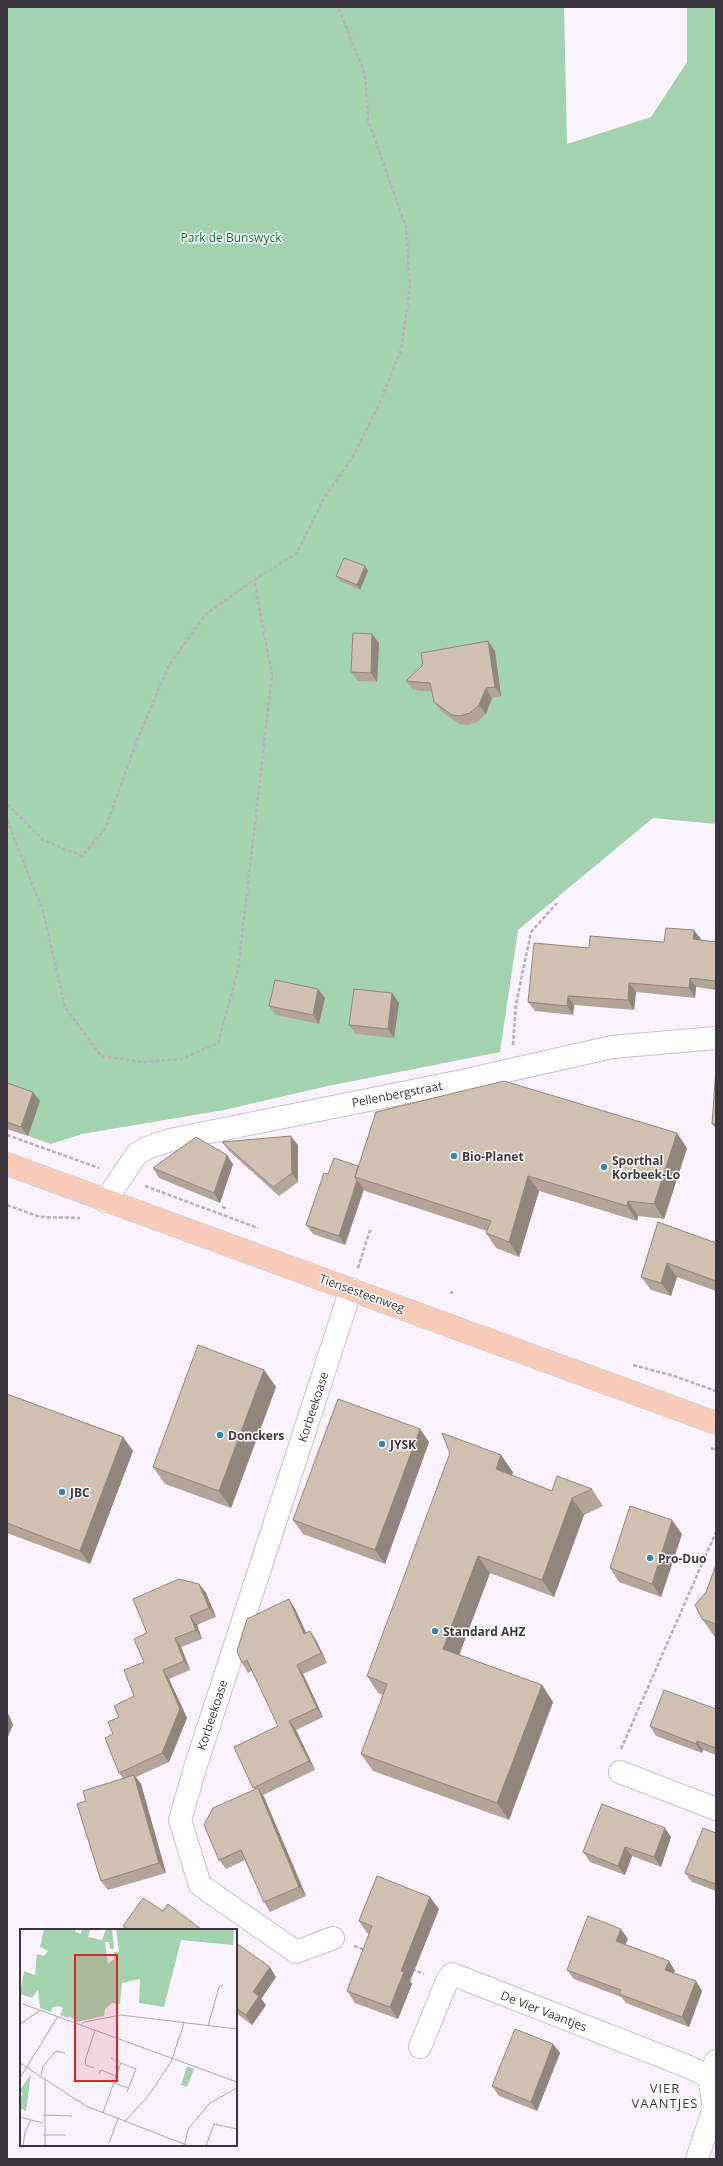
<svg xmlns="http://www.w3.org/2000/svg" width="723" height="2166" font-family="'Open Sans',sans-serif">
<style>
.green{fill:#a2d3ae}
.lines{fill:none;stroke-linecap:round;stroke-linejoin:round}
.minor-casing{stroke:#cbbfd1;stroke-width:24}
.major-casing{stroke:#d4d3d4;stroke-width:24}
.path{stroke:#b7b0ba;stroke-width:2.5;stroke-dasharray:4 2;stroke-linecap:butt}
.minor{stroke:#fff;stroke-width:22}
.major{stroke:#f7cbb8;stroke-width:22}
.wall{fill:#b2a597}
.shaded-wall{fill:#91867b}
.building{fill:#cfc0b0;stroke:#91867b}
.poi-dot{fill:#3287b7;stroke:#fff;stroke-width:1.5}
.labels{text-anchor:middle;dominant-baseline:central;stroke-width:3;stroke-linejoin:round;paint-order:stroke}
.park-label{font-size:12px;fill:#0f6935;stroke:#fff}
.street-label{font-size:12px;fill:#3b363d;stroke:#fff}
.poi-label{font-size:12px;font-weight:bold;fill:#3b363d;stroke:#fff;text-anchor:start}
.neighbourhood-label{font-size:13px;letter-spacing:1px;fill:#3b363d;stroke:#fff}
.inset-road{fill:none;stroke:#aea7b1;stroke-width:1}
.view{fill:#d62828;fill-opacity:0.15;stroke:#d62828;stroke-width:2}
.inset-edge{fill:none;stroke:#3b363d;stroke-width:2}
</style>
<rect width="100%" height="100%" fill="#faf3fe"/>
<path class="green" d="M7,7H564L567,144L651,117L687,62V7H716V824L653,818L518,930L500,1052L328,1086L224,1110L82,1134L51,1144L28,1136L7,1086Z"/>
<g class="lines">
<g class="minor-casing">
<path id="minor" d="M105,1201L137,1154L147,1148L170,1140L462,1081L612,1047L716,1038
M620,1772L716,1809
M333,1938L296,1952L200,1885L180,1820L195,1768L351,1289
M420,2047L447,1981L452,1974L689,2067L709,2077L716,2061
M697,2159L714,2108L709,2077"/>
</g>
<g class="major-casing">
<path id="major" d="M7,1164L716,1423"/>
</g>
<path class="path" d="M7,804L43,840L82,856L105,829L138,738L169,665L206,614L254,580L297,553L324,498L352,458L380,402L401,350L410,288L406,227L368,120L365,74L338,7
M7,820L43,911L65,1007L101,1056L143,1062L182,1059L218,1043L238,971L272,675L254,580
M513,1045L516,1004L531,932L557,903
M7,1135L99,1168
M145,1186L258,1228
M7,1205L40,1217L80,1218
M222,1207L226,1208
M358,1268L370,1230
M450,1292L453,1293
M633,1365L674,1376L716,1391
M711,1448L716,1450
M621,1749L716,1532
M354,1946L365,1950
M412,1969L424,1974"/>
<use href="#minor" class="minor"/>
<use href="#major" class="major"/>
</g>
<path class="wall" d="M365,566L368,571L360,590L340,581L336,576Z
M372,634L379,643L377,682L358,681L351,672Z
M495,651L501,696L492,698L486,714L476,723L467,725L459,724L441,711L434,702L432,692L413,690L406,681Z
M701,939V940L716,942V990L696,987L695,998L636,992L634,1010L574,1005L573,1015L535,1011L528,1002L589,948L664,942Z
M318,989L325,998L319,1024L276,1015L269,1006Z
M392,993L399,1003L394,1038L356,1034L349,1025Z
M7,1082L40,1101L28,1136L7,1129Z
M712,1124H716V1129Z
M222,1142L298,1145V1182L279,1196L229,1151Z
M687,1148L664,1219L638,1216L637,1221L539,1191L519,1257L496,1248L486,1233L487,1231L365,1191L364,1189L345,1245L313,1234L306,1225L328,1174L358,1166Z
M233,1164L220,1203L159,1178L153,1168Z
M658,1222L716,1243V1291L677,1277L671,1296L651,1290L641,1277Z
M264,1370L276,1387L231,1508L165,1484L153,1467Z
M7,1394L123,1437L133,1451L90,1564L7,1533Z
M420,1429L429,1442L385,1564L303,1534L293,1520Z
M513,1472L512,1475L552,1491L592,1489L603,1506L584,1515L554,1597L490,1573L459,1655L542,1685L553,1702L509,1820L373,1771L361,1754L383,1695L378,1693L367,1676Z
M682,1534L661,1597L619,1582L610,1568Z
M716,1565V1637L714,1636L702,1619L706,1592Z
M199,1584L206,1593L216,1617L197,1625L202,1639L181,1647L190,1670L169,1679L187,1718L169,1762L136,1777L141,1784L166,1873L108,1890L101,1881L86,1801L123,1778L119,1773L113,1734L119,1717L134,1696L144,1662L147,1633Z
M289,1599L295,1609L306,1633L316,1640L327,1663L303,1674L323,1717L296,1730L315,1770L263,1795L306,1896L270,1912L264,1902L245,1860L226,1869L219,1860L255,1789L253,1788L278,1726L252,1671L248,1673L242,1663Z
M716,1709V1755L703,1750L702,1753L656,1736L650,1726Z
M716,1833V1891L692,1882L685,1873Z
M671,1837L661,1867L632,1856L625,1875L590,1862L583,1852Z
M439,1909L410,1981L412,1984L398,2019L355,2003L347,1991L369,1934L367,1933L359,1921Z
M163,1911L202,1930H127L123,1926Z
M628,1939L625,1944L669,1961L675,1971L674,1973L696,1981L702,1991L689,2027L626,2003L621,1997L574,1979L567,1970Z
M236,1943L276,1977L261,1999L266,2005L252,2025L236,2013Z
M553,2044L560,2053L537,2111L499,2096L492,2086Z"/>
<path class="shaded-wall" d="M365,566L368,571L360,590L357,585Z
M372,634L379,643L377,682L371,673Z
M488,641L495,651L501,696L495,687Z
M486,688L492,698L486,714L479,705Z
M694,930L701,939L700,949L693,939Z
M690,978L696,987L695,998L689,988Z
M629,983L636,992L634,1010L628,1000Z
M318,989L325,998L319,1024L313,1015Z
M392,993L399,1003L394,1038L388,1029Z
M568,996L574,1005L573,1015L567,1006Z
M33,1092L40,1101L28,1136L21,1127Z
M677,1133L687,1148L664,1219L654,1204Z
M291,1136L298,1145V1182L292,1173Z
M227,1155L233,1164L220,1203L214,1193Z
M528,1176L539,1191L519,1257L509,1242Z
M357,1180L364,1189L345,1245L339,1236Z
M628,1201L638,1216L637,1221L627,1206Z
M667,1263L677,1277L671,1296L661,1283Z
M264,1370L276,1387L231,1508L219,1491Z
M420,1429L429,1442L385,1564L375,1550Z
M123,1437L133,1451L90,1564L80,1551Z
M501,1455L513,1472L508,1486L496,1469Z
M572,1498L584,1515L554,1597L542,1580Z
M672,1520L682,1534L661,1597L652,1584Z
M478,1556L490,1573L455,1666L443,1649Z
M199,1584L206,1593L216,1617L209,1608Z
M289,1599L295,1609L311,1643L304,1634Z
M190,1616L197,1625L202,1639L196,1630Z
M310,1631L316,1640L327,1663L321,1653Z
M175,1638L181,1647L190,1670L184,1661Z
M297,1665L303,1674L323,1717L317,1708Z
M163,1670L169,1679L187,1718L169,1762L162,1753Z
M542,1685L553,1702L509,1820L497,1803Z
M7,1712L10,1717L13,1725L7,1739Z
M289,1721L296,1730L315,1770L309,1761Z
M697,1741L703,1750L702,1753L696,1744Z
M134,1775L141,1784L166,1873L159,1863Z
M258,1788L264,1797L306,1896L299,1887Z
M665,1828L671,1837L661,1867L654,1857Z
M625,1847L632,1856L625,1875L618,1866Z
M430,1897L439,1909L410,1981L412,1984L398,2019L390,2007L401,1971Z
M621,1929L628,1939L623,1950L616,1941Z
M669,1961L675,1971L672,1979L665,1970Z
M270,1967L276,1977L261,1999L266,2005L252,2025L246,2015L253,1992Z
M696,1981L702,1991L689,2027L682,2017Z
M553,2044L560,2053L537,2111L531,2102Z"/>
<path class="building" d="M344,558L365,566L357,585L336,576Z
M353,633L372,634L371,673L351,672Z
M488,641L495,687L486,688L479,705L470,713L460,716L452,715L434,702L430,683L406,681L423,665L421,653Z
M666,928L694,930L693,939L716,942V981L690,978L689,988L629,983L628,1000L568,996L567,1006L528,1002L534,943L589,948L590,936L664,942Z
M275,980L318,989L313,1015L269,1006Z
M354,989L392,993L388,1029L349,1025Z
M716,1069V1124H712Z
M504,1081L677,1133L654,1204L628,1201L627,1206L528,1176L509,1242L486,1233L491,1221L355,1177L376,1112Z
M7,1083L33,1092L21,1127L7,1122Z
M291,1136L292,1173L273,1187L222,1142Z
M196,1137L227,1155L214,1193L153,1168Z
M334,1158L358,1166L355,1177L357,1180L339,1236L306,1225L324,1173L328,1174Z
M658,1222L716,1243V1281L667,1263L661,1283L641,1277Z
M198,1345L264,1370L219,1491L153,1467Z
M7,1394L123,1437L80,1551L7,1523Z
M338,1399L420,1429L375,1550L293,1520Z
M442,1433L501,1455L496,1469L552,1491L557,1476L592,1489L572,1498L542,1580L478,1556L443,1649L542,1685L497,1803L361,1754L387,1684L367,1676L450,1453Z
M630,1506L672,1520L652,1584L610,1568Z
M716,1565V1624L702,1619L695,1605L706,1592Z
M179,1579L199,1584L209,1608L190,1616L196,1630L175,1638L184,1661L163,1670L180,1709L162,1753L119,1773L105,1738L113,1734L108,1722L119,1717L114,1706L134,1696L124,1670L144,1662L134,1639L147,1633L133,1599Z
M289,1599L304,1634L310,1631L321,1653L297,1665L317,1708L289,1721L309,1761L253,1788L234,1747L278,1726L247,1660L242,1663L237,1651L247,1619Z
M664,1690L716,1709V1748L697,1741L696,1744L650,1726Z
M134,1775L159,1863L101,1881L77,1804L86,1801L83,1791Z
M258,1788L299,1887L264,1902L241,1850L219,1860L204,1825L213,1808Z
M602,1804L665,1828L654,1857L625,1847L618,1866L583,1852Z
M703,1828L716,1833V1884L685,1873Z
M377,1876L430,1897L401,1971L404,1972L390,2007L347,1991L372,1926L359,1921Z
M143,1898L163,1911L168,1904L202,1930H130L123,1926Z
M588,1916L621,1929L616,1941L669,1961L665,1970L696,1981L682,2017L619,1994L621,1990L567,1970Z
M236,1943L270,1967L253,1992L259,1996L246,2015L236,2008Z
M515,2029L553,2044L531,2102L492,2086Z"/>
<g class="poi-dot">
<circle cx="454" cy="1156" r="4"/>
<circle cx="604" cy="1167" r="4"/>
<circle cx="220" cy="1435" r="4"/>
<circle cx="382" cy="1444" r="4"/>
<circle cx="62" cy="1492" r="4"/>
<circle cx="650" cy="1558" r="4"/>
<circle cx="435" cy="1631" r="4"/>
</g>
<g class="labels">
<g class="park-label">
<text x="231" y="237">Park de Bunswyck</text>
</g>
<g class="street-label">
<text transform="translate(397 1094) rotate(-11)">Pellenbergstraat</text>
<text transform="translate(362 1293) rotate(20)">Tiensesteenweg</text>
<text transform="translate(313 1407) rotate(-72)">Korbeekoase</text>
<text transform="translate(212 1715) rotate(-72)">Korbeekoase</text>
<text transform="translate(544 2011) rotate(21)">De Vier Vaantjes</text>
</g>
<g class="poi-label">
<text x="462" y="1156">Bio-Planet</text>
<text x="612" y="1160">Sporthal<tspan x="612" dy="14">Korbeek-Lo</tspan></text>
<text x="228" y="1435">Donckers</text>
<text x="390" y="1444">JYSK</text>
<text x="70" y="1492">JBC</text>
<text x="658" y="1558">Pro-Duo</text>
<text x="443" y="1631">Standard AHZ</text>
</g>
<g class="neighbourhood-label">
<text x="665" y="2088">VIER<tspan x="665" dy="15">VAANTJES</tspan></text>
</g>
</g>
<g transform="translate(20 1929)">
<rect width="217" height="217" fill="#faf3fe"/>
<path d="M24,0H56L55,3L61,5L62,0H70L68,8L82,11L86,0H92L94,20H90L89,13H85L88,35L94,30V23H99L96,0H217V1H214L213,16L161,11L144,78L119,74L120,50L102,54L100,75L92,74L85,80L84,87L57,93L49,87L48,89L40,86L43,79L39,77L33,78L31,83L20,79L18,61L12,69L0,65L4,42L15,46L17,25L24,27L28,22L20,18ZM167,137L174,140L167,158L161,156ZM11,145L6,182L0,179V169L3,165L0,161Z" fill="#a2d3ae"/>
<path class="inset-road" d="M3,75L217,153M0,95L19,82M61,96L64,93L101,86L217,100M188,97L199,58L203,56M0,134L66,177L169,217M101,134L116,140L107,163M74,139L66,136L65,132L75,101M79,145L81,141L96,147L101,134L91,129M21,146L23,137L36,122L45,124M0,149L38,87M25,149V217M94,154L108,159M83,184L96,147M23,186L52,187M0,188L23,194M105,192L129,166L151,133L164,94M23,206H46M89,214L98,190M165,215L168,200L190,174L217,159M3,217L5,203L11,191M186,217L194,195L217,200"/>
<path class="view" d="M55,26H97V152H55Z"/>
<rect width="217" height="217" class="inset-edge"/>
</g>
<rect width="723" height="2166" fill="none" stroke="#3b363d" stroke-width="16"/>
</svg>
